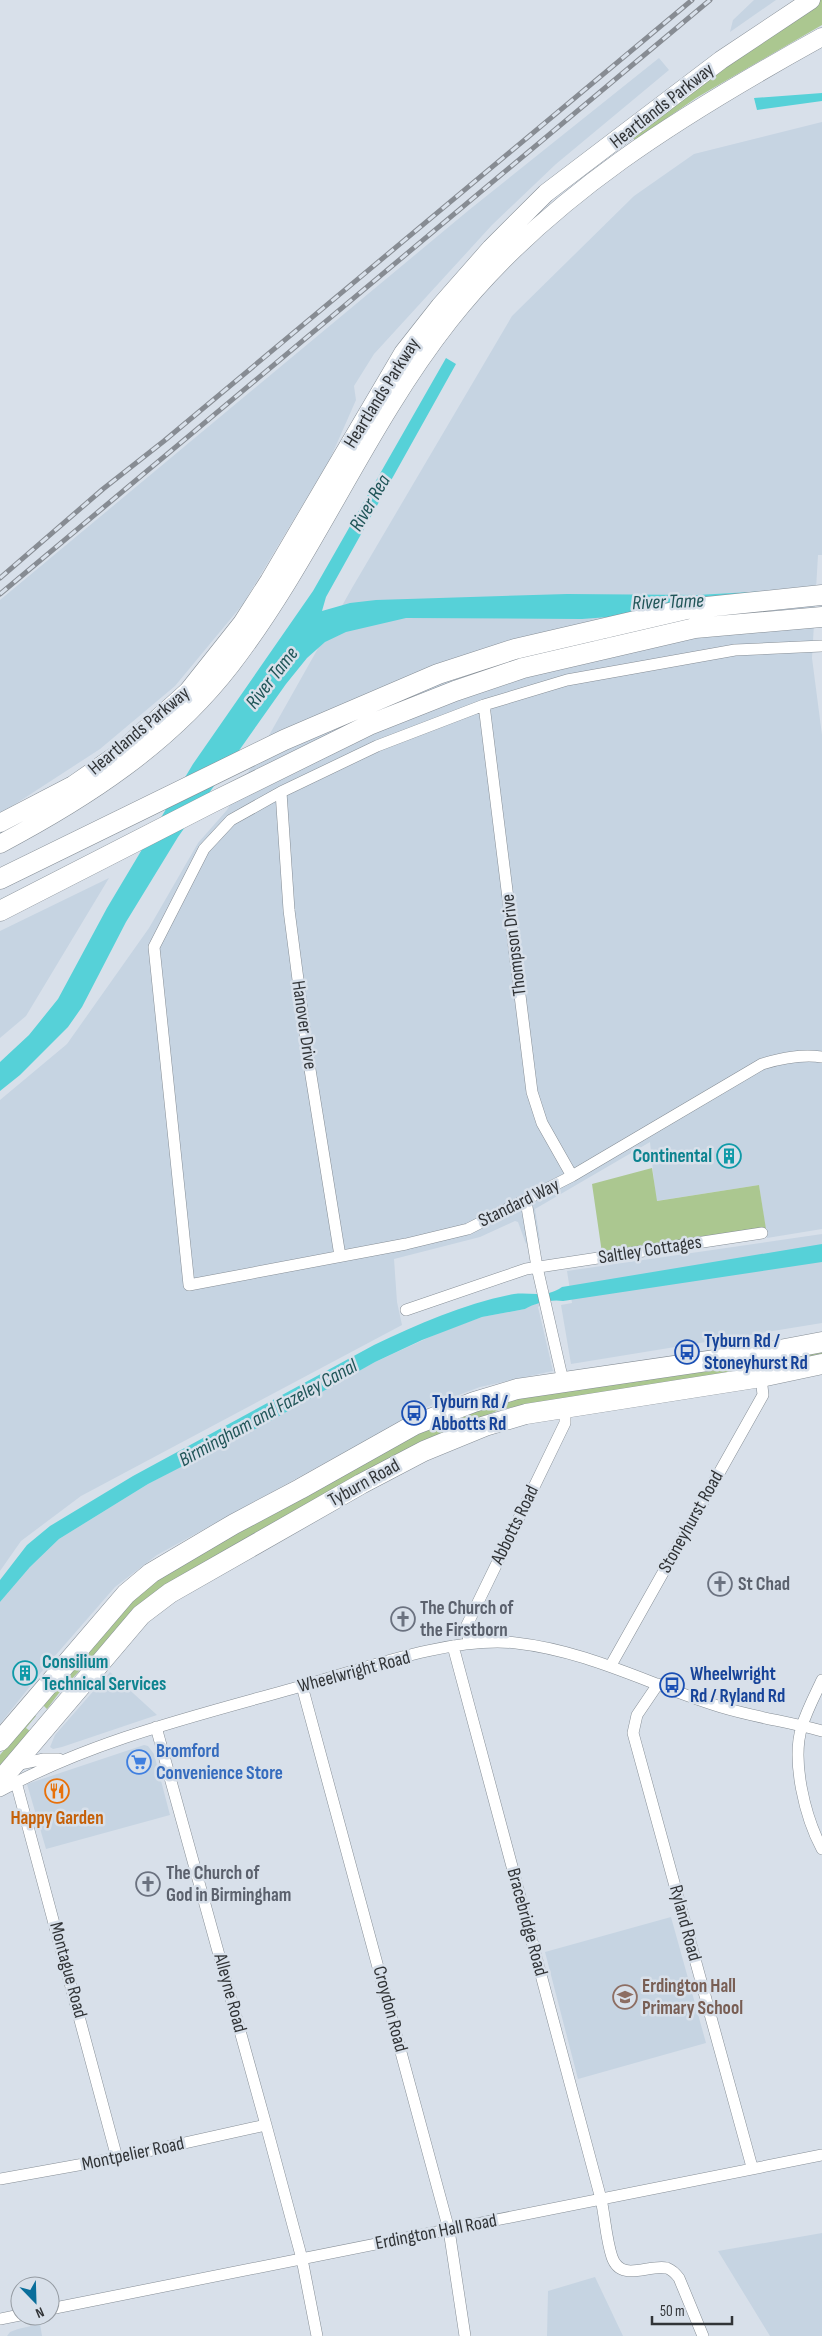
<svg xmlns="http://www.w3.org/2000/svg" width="822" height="2336" font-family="'Sofia Sans Condensed',sans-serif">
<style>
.built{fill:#c6d4e2}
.green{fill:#abc790}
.water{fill:#56d1d8}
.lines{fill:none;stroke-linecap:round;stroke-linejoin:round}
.street-casing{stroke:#868e96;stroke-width:12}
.primary-casing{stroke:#868e96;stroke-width:19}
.highway-casing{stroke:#868e96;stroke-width:21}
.street{stroke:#fff;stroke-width:11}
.primary{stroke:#fff;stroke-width:18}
.highway{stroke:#fff;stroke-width:20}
.rail-casing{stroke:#878c93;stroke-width:5}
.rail{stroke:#d8e0ea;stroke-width:3;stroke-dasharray:9;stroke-linecap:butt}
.labels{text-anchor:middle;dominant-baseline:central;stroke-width:5;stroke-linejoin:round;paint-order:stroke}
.street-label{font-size:19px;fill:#313437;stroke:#d8e0ea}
.culture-label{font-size:19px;font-weight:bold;fill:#0d838f;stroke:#d8e0ea;text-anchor:end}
.transit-label{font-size:19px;font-weight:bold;fill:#164399;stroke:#d8e0ea;text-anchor:start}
.worship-label{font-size:19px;font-weight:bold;fill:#5b616d;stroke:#d8e0ea;text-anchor:start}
.shop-label{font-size:19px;font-weight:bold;fill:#366cbe;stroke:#d8e0ea;text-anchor:start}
.food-label{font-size:19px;font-weight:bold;fill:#c56008;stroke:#d8e0ea}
.education-label{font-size:19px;font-weight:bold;fill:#785e54;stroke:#d8e0ea;text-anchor:start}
.water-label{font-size:20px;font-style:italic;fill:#205558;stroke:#d8e0ea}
</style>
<rect width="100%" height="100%" fill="#d8e0ea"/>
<path class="built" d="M754,0H776L730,32L733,20Z
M659,58L669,70L556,164L492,225L374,354L354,386L356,400L330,459L243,604L175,686L100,749L0,814V600L469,210Z
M822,122V555H818L812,658L822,735V1229L767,1238L759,1185L656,1201L650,1142L535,1209L540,1240L526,1244L518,1222L515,1221L480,1237L394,1259L397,1302L402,1325L81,1496L21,1541L0,1571V1100L67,1044L149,928L198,843L227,810L352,588L512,316L634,196L694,154Z
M109,878L26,1016L0,1038V931Z
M822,1234V1323L571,1364L561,1305L572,1303L567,1271Z
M546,1302L538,1307L553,1371L480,1387L427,1407L157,1555L115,1587L47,1665L0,1724V1602L30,1567L59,1539L148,1484L375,1362L443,1331L482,1317L525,1309L531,1305Z
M110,1672L157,1715L62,1747L53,1749L50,1747L55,1735Z
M144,1745L148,1746L154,1754L170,1815L46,1849L27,1784Z
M671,1917L706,2043L578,2079L545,1952Z
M822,2233V2336H770L718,2251Z
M595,2277L623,2336H547L548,2291Z
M40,2324L42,2336H7L10,2332L18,2329Z"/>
<path class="green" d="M820,0H822V25L696,98L635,140L633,138L776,28Z
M652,1168L657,1201L759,1185L766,1229L602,1253L592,1184Z
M822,1350V1360L530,1404L499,1410L442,1434L122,1624L59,1693L47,1709L42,1704L140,1589L182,1560L419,1431L495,1400Z
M33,1714L36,1716L26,1728L30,1731L4,1762L0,1765V1755Z"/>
<path class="water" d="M822,93V101L757,110L754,98Z
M446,358L456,364L326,597L322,611L350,603L376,600L567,594L697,595L822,588L769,605L582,619L406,618L346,632L325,642L307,658L286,684L178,837L126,922L82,1007L68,1027L20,1075L0,1091V1062L29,1035L58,999L107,908L193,764L313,591Z
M822,1244V1262L563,1301C551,1299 535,1303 525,1309L482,1317L422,1340L375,1362L263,1425L148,1484L59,1539L30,1567L0,1602V1580L27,1545L50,1526L133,1476L374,1345C419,1324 465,1303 514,1294C530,1292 547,1298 562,1287Z"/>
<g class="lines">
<g class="street-casing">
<path id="street" d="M822,646L735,650L567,680L484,705L377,746L281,792L231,820L204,849L154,947L189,1285L406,1244L468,1229L572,1176L762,1064C782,1058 801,1054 822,1057
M484,705L532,1092L542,1123L572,1176
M281,792L289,910L308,1057L340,1256
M526,1201L537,1267L563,1381
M406,1310L526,1269L762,1233
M469,1643L467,1625L565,1423V1408
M453,1646L601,2199C605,2217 606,2239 612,2257C621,2283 648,2264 667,2268C672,2270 676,2274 679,2278L703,2336
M611,1665L763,1395L761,1377
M822,1680C815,1695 807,1710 802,1726C791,1761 805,1817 822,1849
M658,1684L637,1715L633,1733L752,2167
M302,1686L449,2230L465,2336
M156,1727L266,2125L302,2259L317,2336
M15,1765L44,1759H59
M16,1782L117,2158
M0,1791C97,1738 204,1714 309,1684C368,1667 455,1636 516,1643C589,1651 652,1686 721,1707C754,1717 789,1722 822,1731
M0,2179L117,2158L266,2125
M50,2309L822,2155
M0,2319L20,2315"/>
</g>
<g class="primary-casing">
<path id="primary" d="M0,823L73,785L119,753L188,691L242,623L269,581L403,353L440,306L491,248L546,193L721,60L811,0
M0,844C87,798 170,744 231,665C314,557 365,428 449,321C546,197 686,112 822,37"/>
</g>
<g class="highway-casing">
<path id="highway" d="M0,879L284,740L438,674L515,649L687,609L822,595
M0,911L211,803L369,725L455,691L523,668L695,628L822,617
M0,1741L126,1594L151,1573L234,1524L300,1489L414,1425L474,1402L517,1389L769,1352L822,1342
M0,1781L141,1615L170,1593L361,1484L424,1451L485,1426L526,1414L761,1377L822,1364"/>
</g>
<use href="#street" class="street"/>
<use href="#primary" class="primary"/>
<use href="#highway" class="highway"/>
<g class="rail-casing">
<path id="rail" d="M0,578L103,489L164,441L692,0
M0,594L710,0"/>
</g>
<use href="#rail" class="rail"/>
</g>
<defs>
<g id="building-ring" transform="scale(1.25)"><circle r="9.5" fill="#d8e0ea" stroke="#0f9aa8" stroke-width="1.5"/><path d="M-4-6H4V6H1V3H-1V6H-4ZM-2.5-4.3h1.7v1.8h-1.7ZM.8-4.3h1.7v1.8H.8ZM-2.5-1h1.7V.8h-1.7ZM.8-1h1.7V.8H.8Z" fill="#0f9aa8"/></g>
<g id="bus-ring" transform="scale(1.25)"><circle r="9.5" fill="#d8e0ea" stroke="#1a4fb4" stroke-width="1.5"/><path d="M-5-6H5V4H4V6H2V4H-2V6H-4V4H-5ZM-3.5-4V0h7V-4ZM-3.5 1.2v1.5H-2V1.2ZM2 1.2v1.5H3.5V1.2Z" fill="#1a4fb4"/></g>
<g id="church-ring" transform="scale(1.25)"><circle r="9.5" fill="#d8e0ea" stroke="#6b7280" stroke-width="1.5"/><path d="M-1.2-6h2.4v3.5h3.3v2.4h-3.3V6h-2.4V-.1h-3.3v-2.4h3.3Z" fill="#6b7280"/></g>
<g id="supermarket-ring" transform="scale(1.25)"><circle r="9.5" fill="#d8e0ea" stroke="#3f7fe0" stroke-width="1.5"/><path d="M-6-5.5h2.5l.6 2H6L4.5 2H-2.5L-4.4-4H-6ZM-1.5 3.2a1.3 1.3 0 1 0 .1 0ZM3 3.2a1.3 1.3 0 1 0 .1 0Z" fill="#3f7fe0"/></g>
<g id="restaurant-ring" transform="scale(1.25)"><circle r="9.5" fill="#d8e0ea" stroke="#e8710a" stroke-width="1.5"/><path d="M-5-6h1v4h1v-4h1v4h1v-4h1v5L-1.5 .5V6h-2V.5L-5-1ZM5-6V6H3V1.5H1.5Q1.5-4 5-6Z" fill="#e8710a"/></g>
<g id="school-ring" transform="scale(1.25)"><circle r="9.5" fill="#d8e0ea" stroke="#8d6e63" stroke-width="1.5"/><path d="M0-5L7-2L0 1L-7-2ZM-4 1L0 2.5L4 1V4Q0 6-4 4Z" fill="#8d6e63"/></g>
</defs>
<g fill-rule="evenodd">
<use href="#building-ring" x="729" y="1156"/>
<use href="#bus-ring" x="687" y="1352"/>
<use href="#bus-ring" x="414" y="1413"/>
<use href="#church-ring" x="720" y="1584"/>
<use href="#church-ring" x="403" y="1619"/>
<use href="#building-ring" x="25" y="1673"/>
<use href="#bus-ring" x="672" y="1685"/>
<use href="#supermarket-ring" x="139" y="1762"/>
<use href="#restaurant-ring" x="57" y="1791"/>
<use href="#church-ring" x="148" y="1884"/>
<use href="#school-ring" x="625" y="1997"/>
</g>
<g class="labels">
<g class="street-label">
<text transform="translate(662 106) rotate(-38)">Heartlands Parkway</text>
<text transform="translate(382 393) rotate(-58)">Heartlands Parkway</text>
<text transform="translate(139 731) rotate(-40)">Heartlands Parkway</text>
<text transform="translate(514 945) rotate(-97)">Thompson Drive</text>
<text transform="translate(304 1025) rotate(82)">Hanover Drive</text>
<text transform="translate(519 1203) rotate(-26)">Standard Way</text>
<text transform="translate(650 1250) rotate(-9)">Saltley Cottages</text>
<text transform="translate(364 1483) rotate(-29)">Tyburn Road</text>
<text transform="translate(691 1522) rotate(-61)">Stoneyhurst Road</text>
<text transform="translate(515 1525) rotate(-64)">Abbotts Road</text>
<text transform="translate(354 1672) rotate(-15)">Wheelwright Road</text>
<text transform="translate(527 1922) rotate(75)">Bracebridge Road</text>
<text transform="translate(685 1923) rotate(75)">Ryland Road</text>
<text transform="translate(68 1970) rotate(75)">Montague Road</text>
<text transform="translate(230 1993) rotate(75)">Alleyne Road</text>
<text transform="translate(390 2009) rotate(75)">Croydon Road</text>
<text transform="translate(133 2154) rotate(-12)">Montpelier Road</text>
<text transform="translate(436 2232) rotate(-11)">Erdington Hall Road</text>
</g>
<g class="culture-label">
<text x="712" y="1156">Continental</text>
<text x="42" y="1662" text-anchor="start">Consilium<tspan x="42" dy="22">Technical Services</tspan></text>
</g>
<g class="transit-label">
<text x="704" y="1341">Tyburn Rd /<tspan x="704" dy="22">Stoneyhurst Rd</tspan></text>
<text x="432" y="1402">Tyburn Rd /<tspan x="432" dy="22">Abbotts Rd</tspan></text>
<text x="690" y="1674">Wheelwright<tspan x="690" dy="22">Rd / Ryland Rd</tspan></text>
</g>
<g class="worship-label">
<text x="738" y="1584">St Chad</text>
<text x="420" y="1608">The Church of<tspan x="420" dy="22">the Firstborn</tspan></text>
<text x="166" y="1873">The Church of<tspan x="166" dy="22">God in Birmingham</tspan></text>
</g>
<g class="shop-label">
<text x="156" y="1751">Bromford<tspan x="156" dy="22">Convenience Store</tspan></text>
</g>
<g class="food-label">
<text x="57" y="1818">Happy Garden</text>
</g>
<g class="education-label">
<text x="642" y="1986">Erdington Hall<tspan x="642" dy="22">Primary School</tspan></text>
</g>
<g class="water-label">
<text transform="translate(370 503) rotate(-60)">River Rea</text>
<text transform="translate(668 602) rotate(-2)">River Tame</text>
<text transform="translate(272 678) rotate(-52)">River Tame</text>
<text transform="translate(268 1413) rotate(-29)">Birmingham and Fazeley Canal</text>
</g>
</g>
<g transform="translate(35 2301) rotate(157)"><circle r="24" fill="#d8e0ea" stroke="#959ba2"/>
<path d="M0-4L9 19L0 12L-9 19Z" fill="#096e9b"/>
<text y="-8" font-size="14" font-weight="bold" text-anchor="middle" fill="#313437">N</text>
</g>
<path d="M652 2316v8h80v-8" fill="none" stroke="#313437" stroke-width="2.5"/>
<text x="660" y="2316" font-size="15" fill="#313437" stroke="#d8e0ea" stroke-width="4" paint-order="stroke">50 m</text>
</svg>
